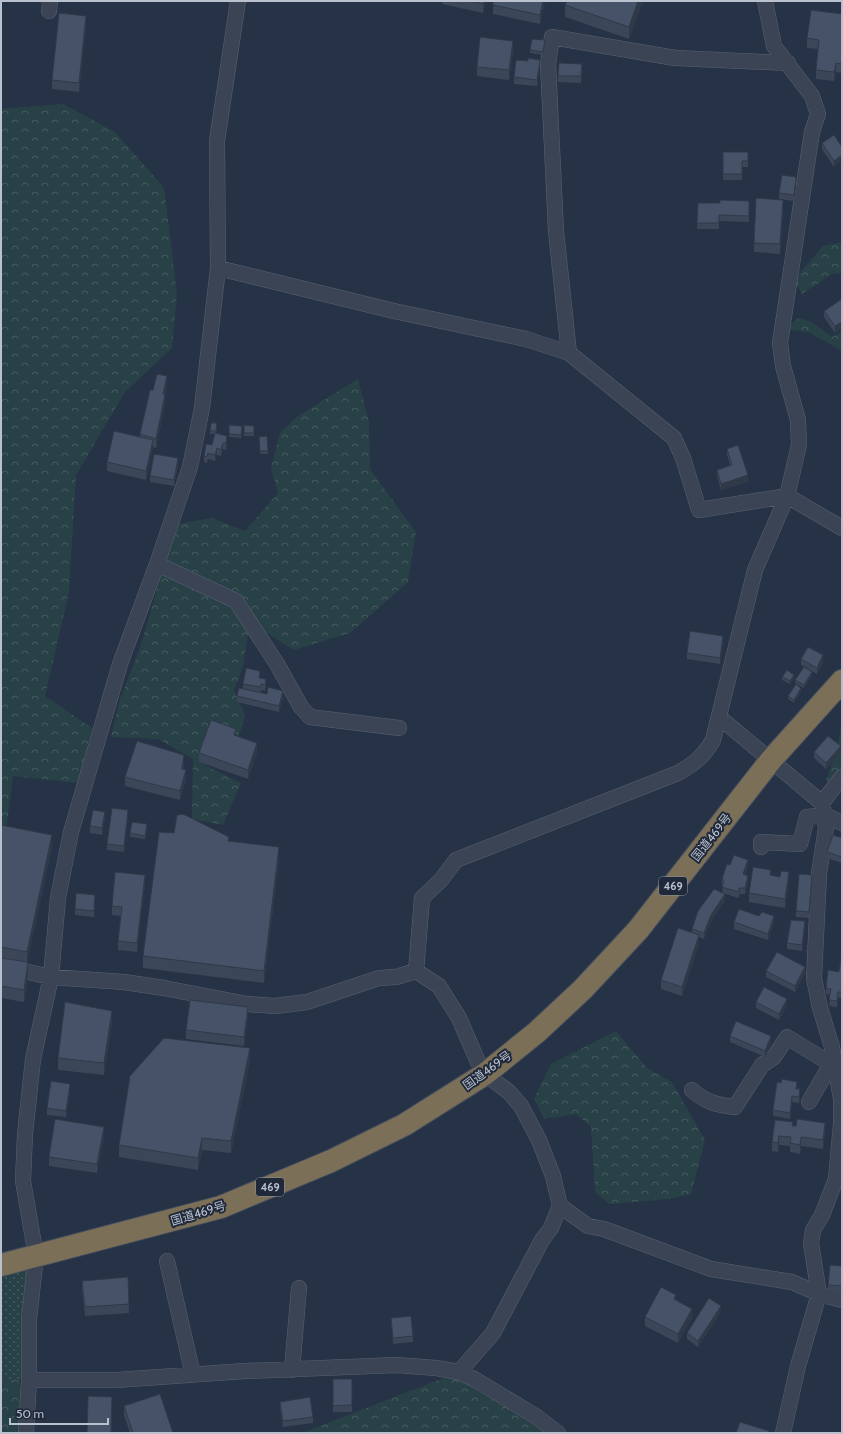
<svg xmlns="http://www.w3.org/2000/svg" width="843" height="1434" font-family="Cabin,'Noto Sans JP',sans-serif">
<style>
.green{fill:url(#green-dots)}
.forest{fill:url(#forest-crowns)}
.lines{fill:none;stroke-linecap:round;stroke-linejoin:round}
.minor-casing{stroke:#5a6272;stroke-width:16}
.highway-casing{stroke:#464f5f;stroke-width:24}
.minor{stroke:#3b4454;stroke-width:15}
.highway{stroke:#7b6f58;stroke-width:22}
.wall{fill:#3b4759}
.shaded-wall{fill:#303948}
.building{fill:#455267;stroke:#303948}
.labels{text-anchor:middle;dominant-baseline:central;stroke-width:4;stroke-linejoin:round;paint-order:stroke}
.shield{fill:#1f293a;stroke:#8b93a2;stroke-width:1}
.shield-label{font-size:11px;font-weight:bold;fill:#b9c0ce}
.street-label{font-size:12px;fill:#b9c0ce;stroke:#1f293a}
</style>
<defs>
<pattern id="green-dots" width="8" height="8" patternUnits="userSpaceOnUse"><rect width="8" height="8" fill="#284146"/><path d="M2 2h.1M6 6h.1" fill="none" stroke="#455b60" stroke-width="1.8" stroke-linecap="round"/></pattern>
<pattern id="forest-crowns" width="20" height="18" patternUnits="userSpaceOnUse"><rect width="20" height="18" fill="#284146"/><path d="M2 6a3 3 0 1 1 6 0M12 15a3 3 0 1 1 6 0" fill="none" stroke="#455b60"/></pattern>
</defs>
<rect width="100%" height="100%" fill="#263245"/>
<path class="green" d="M36,1256L29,1380L1,1379V1267Z"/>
<path class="forest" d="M63,104L115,132L164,188L177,294L172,348L125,392L76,475L69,592L45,696L92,728L78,783L13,776L6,831L1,830V109Z
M842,242V273L832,274L802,294L794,280L823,246Z
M799,318L812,322L832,337L842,331V351L809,332L783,329Z
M358,379L369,422L370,469L416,532L408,582L350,633L294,650L262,630L248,633L243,667L234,690L245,716L239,736L211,729L199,762L241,783L223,825L192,819L193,759L158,739L111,737L120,699L140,648L176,524L212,518L245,531L278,493L271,468L280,433L298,416Z
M842,721V791L826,781L837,749Z
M616,1031L647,1068L672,1082L705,1140L691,1194L669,1199L609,1204L595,1192L591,1127L576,1114L544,1119L534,1099L551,1064Z
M459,1372L556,1433H302Z
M1,1378L20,1380L21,1433H1Z"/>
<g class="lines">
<g class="minor-casing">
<path id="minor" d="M49,11L50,1
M218,268L394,311L526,339L569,353L674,438L683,458L699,510L787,496L842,528
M569,353L556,231L548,64L552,37L675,58L788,63
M157,564L236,601L277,664L301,707L310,717L399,728
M719,717L822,803
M761,847V842L800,844L807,817L825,815L842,823
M1,966L51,977L124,982L164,988L247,1004L275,1006L307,1002L379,978L396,977L416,971L439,986L459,1018L478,1062L485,1074L509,1092L521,1106L539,1140L553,1176L560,1206L551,1228L542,1240L493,1333L459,1372
M416,971L422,898L441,880L456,860L678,773C694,764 704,756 713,740L755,570L787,496L799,445L798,420L783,366L780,343L812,132L818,114L812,96L774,46L765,1
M692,1090C706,1102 716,1105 735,1107L762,1065L774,1057L787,1037L836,1067
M809,1102L831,1064
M560,1206L588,1226L604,1229L711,1269L792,1282L819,1294L842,1300
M167,1261L193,1375
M292,1370L299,1288
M29,1380H117L245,1371L397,1365L436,1368L459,1372L476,1380L537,1417L558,1433
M26,1433L29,1380V1319L36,1256L23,1181L25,1134L33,1059L51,977L58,898L71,832L120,664L157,564L190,467L202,408L218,268L217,141L238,1
M783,1433L798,1366L819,1294L811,1243L813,1230L822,1215L836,1179L841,1124V1099L832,1047L820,1008L814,978L819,874L826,828L822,803L842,777"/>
</g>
<g class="highway-casing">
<path id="highway" d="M1,1265L221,1207L331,1161L404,1125L485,1074L537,1032L583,989L638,930L771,760L842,681"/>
</g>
<use href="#minor" class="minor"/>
<use href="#highway" class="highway"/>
</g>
<path class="wall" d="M442,1H486L483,13L442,4Z
M493,1H545L540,24L493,14Z
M567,1H643L629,39L565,17V5Z
M842,14V73L836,72L834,81L816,79V70L818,49L807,48V38Z
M86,25L79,92L52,89V80Z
M545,44L543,55L530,53V50Z
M513,50L509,80L477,76V67Z
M540,66L537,86L514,84V77Z
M582,70L581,83L558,82V76Z
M834,135V167L822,149V143Z
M723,152H748V167H742V180H723Z
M796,184L794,201L779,199V193Z
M749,201V222L719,221V229H697L698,203H720Z
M783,209L780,254L754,252V243Z
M842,299V328L835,333L824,317V311Z
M167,385L165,395V404L156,448L153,447L146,480L107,471V462L140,437V434L153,390Z
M217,426L216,434L227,442L226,450L223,449L221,456L217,455L215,461L208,459L207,463L204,462V456L212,445L215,434H210V431Z
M242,426L241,438L229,437V434Z
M254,426V436H244V433Z
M267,436L268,454H260L259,437Z
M727,449L748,482L721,490L717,476V470L730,465L727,455Z
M178,464L174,486L150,482V476Z
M723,642L720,664L687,659V653Z
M801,659L823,662L817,674L801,665Z
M812,676L804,688L795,683V680Z
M260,677V679L266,686L265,691L261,690V693L283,697L279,712L237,702V696L243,689V684Z
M782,677L794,678L790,684L782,680Z
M801,691L794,703L788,699V696Z
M257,752L248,779L199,762V753Z
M814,752H841L826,769L814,758Z
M184,764V769L186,779L180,800L125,786V777Z
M128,816L124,852L107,850V844Z
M105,818L102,835L90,833V826Z
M1,825L52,847L27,962L28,974L24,1002L1,998Z
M147,827L145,839L130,837V833Z
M842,838V863L827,858V852Z
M229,841L279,859L264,983L143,968V956Z
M730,865L748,866L745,875L748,882L745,894H739V898L722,893L725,901L711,921L704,939L699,937V944L682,996L661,989V980L692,933V929L722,893L723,886H722V879Z
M771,875L780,877L789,881L785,908L749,902V893Z
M812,881L809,918L796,917V911Z
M145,884L137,952L118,950V941L121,916L112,915V906Z
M95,901L94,917L75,915V909Z
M759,916L774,922L768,940L734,929V922Z
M805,928L802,951L787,949V943Z
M842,951V998H838L837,1007L829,1006L830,995L826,994V988L839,972Z
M766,971L805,973L795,992L766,977Z
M756,1002L787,1005L779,1020L756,1008Z
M248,1016L244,1046L186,1039V1030Z
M112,1023L104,1075L58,1070V1058Z
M730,1036L771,1042L765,1057L730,1042Z
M250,1060L231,1153L202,1150L198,1170L119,1157V1145Z
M797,1089L800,1096L799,1103L792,1102L790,1119L773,1116V1110Z
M70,1091L66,1117L47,1115V1108Z
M793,1126L825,1132L823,1149L801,1146L800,1154L790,1152V1146L779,1145L778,1152L772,1151V1142Z
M104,1136L97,1173L49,1166V1157Z
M842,1258V1292L828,1291V1285L842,1266Z
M128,1277L129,1313L85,1316L82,1290V1281Z
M676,1300L692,1318L678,1343L645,1326V1317Z
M721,1312L698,1347L687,1339V1333Z
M391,1318L413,1336V1342L393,1344Z
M333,1379H352V1412H333Z
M280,1402L313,1417V1423L283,1427L280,1408Z
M124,1406L173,1433H130L124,1415Z"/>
<path class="shaded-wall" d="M484,1H486L483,13V4Z
M543,1H545L540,24V15Z
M638,1H643L629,39V27Z
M86,16V25L79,92V83Z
M513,41V50L509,80V70Z
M540,60V66L537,86V80Z
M836,63V72L834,81V72Z
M842,155V161L834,167V161Z
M796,177V184L794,201V195Z
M783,200V209L780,254V244Z
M842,322V328L835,333V326Z
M167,376V385L163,404V394Z
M165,395V404L156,448V439Z
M227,436V442L226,450V443Z
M153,440V449L146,480V471Z
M223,443V449L221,456V450Z
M217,448V455L215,461V455Z
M178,458V464L174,486V480Z
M748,475V482L721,490V484Z
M723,636V642L720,664V658Z
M823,655V662L817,674V668Z
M812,672V676L804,688V685Z
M794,675V678L790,684V681Z
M801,688V691L794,703V700Z
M283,691V697L279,712V706Z
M257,743V752L248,779V770Z
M841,746V752L826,769V763Z
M184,755V764L182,778V769Z
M186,770V779L180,800V791Z
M128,810V816L124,852V846Z
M105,812V818L102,835V828Z
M52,835V847L27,964V952Z
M279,847V859L264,983V971Z
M748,860V866L743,881V874Z
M789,872V881L785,908V899Z
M145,875V884L137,952V943Z
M812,875V881L809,918V912Z
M748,876V882L745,894V888Z
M725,894V901L711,921L704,939V933L711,915Z
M774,916V922L768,940V934Z
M805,921V928L802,951V945Z
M699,935V944L682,996V987Z
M28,962V974L24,1002V990Z
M805,967V973L795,992V986Z
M787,999V1005L779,1020V1014Z
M248,1007V1016L244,1046V1037Z
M112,1011V1023L104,1075V1063Z
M771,1036V1042L765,1057V1051Z
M250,1048V1060L231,1153V1141Z
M70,1084V1091L66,1117V1111Z
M800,1089V1096L799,1103V1097Z
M792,1096V1102L790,1119V1113Z
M825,1123V1132L823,1149V1140Z
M104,1127V1136L97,1173V1164Z
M779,1136V1145L778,1152V1143Z
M801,1137V1146L800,1154V1145Z
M202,1138V1150L198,1170V1158Z
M721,1306V1312L698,1347V1341Z
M692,1309V1318L678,1343V1334Z"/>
<path class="building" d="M471,1H484L483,4Z
M493,1H543L540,15L493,5Z
M567,1H638L629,27L565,5Z
M811,10L842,14V64L836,63L834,72L816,70L819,40L807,38Z
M59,13L86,16L79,83L52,80Z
M480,37L513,41L509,70L477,67Z
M532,39L545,40L543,52L530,50Z
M528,58L540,60L537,80L514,77L516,60L528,61Z
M559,63L582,64L581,76H558Z
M834,135L842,147V155L834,161L822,143Z
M723,152H748V161H742V174H723Z
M782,175L796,177L794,195L779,193Z
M756,198L783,200L780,244L754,243Z
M720,200L749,201V216L719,215V223H697L698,203H720Z
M842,299V322L835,326L824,311Z
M157,374L167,376L163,394L165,395L156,439L140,434L150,390H153Z
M211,423H217L216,431H210Z
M229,425L242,426L241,435L229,434Z
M244,425L254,426V433H244Z
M114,431L153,440L146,471L107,462Z
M215,433L227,436L226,443H223L221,450L217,448L215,455L208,453L207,457L204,456L206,444L212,445Z
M267,436L268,451H260L259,437Z
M738,445L748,475L721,484L717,470L732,465L727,449Z
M154,454L178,458L174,480L150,476Z
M690,631L723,636L720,658L687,653Z
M808,647L823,655L817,668L801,659Z
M804,667L812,672L804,685L795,680Z
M246,668L260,671L259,678L266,679L265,685L261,684V687L243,684Z
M787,670L794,675L790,681L782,677Z
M796,684L801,688L794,700L788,696Z
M268,687L283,691L279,706L237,696L239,688L267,694Z
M211,720L236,729L234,735L257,743L248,770L199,753Z
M828,736L841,746L826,763L814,752Z
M137,741L184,755L182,769L186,770L180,791L125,777Z
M112,808L128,810L124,846L107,844Z
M93,810L105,812L102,828L90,826Z
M183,814L229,837L228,841L279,847L264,971L143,956L159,832L174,833L177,815Z
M132,822L147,824L145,836L130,833Z
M1,825L52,835L27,952L1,947Z
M833,835L842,838V857L827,852Z
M734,855L748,860L743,874L748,876L745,888H739V892L722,887L724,880L722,879L727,864L730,865Z
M753,867L771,870L770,875L780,877L781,871L789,872L785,899L749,893Z
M115,872L145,875L137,943L118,941L122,907L112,906Z
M799,874L812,875L809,912L796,911Z
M714,889L725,894L711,915L704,933L692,929L698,911Z
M76,893L95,895L94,911L75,909Z
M739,909L759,916L762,912L774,916L768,934L734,922Z
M791,920L805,921L802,945L787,943Z
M678,928L699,935L682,987L661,980Z
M842,951V992H838L837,1001L829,1000L831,989L826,988L828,970L839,972Z
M777,952L805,967L795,986L766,971Z
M1,958L28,962L24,990L1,986Z
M764,987L787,999L779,1014L756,1002Z
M190,1000L248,1007L244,1037L186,1030Z
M65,1002L112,1011L104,1063L58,1058Z
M736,1021L771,1036L765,1051L730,1036Z
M164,1038L250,1048L231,1141L202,1138L198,1158L119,1145L130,1076Z
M782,1079L797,1082L796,1089H800L799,1097L792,1096L790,1113L773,1110L777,1082L781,1083Z
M51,1081L70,1084L66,1111L47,1108Z
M55,1119L104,1127L97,1164L49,1157Z
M797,1119L825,1123L823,1140L801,1137L800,1145L790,1143L791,1137L779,1136L778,1143L772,1142L775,1120L793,1122L792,1126H796Z
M830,1265L842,1266V1286L828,1285Z
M128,1277L129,1304L85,1307L82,1281Z
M661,1287L676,1295L674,1299L692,1309L678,1334L645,1317Z
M709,1298L721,1306L698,1341L687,1333Z
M411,1316L413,1336L393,1338L391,1318Z
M333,1379H352V1405L333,1406Z
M160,1394L173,1433H133L124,1406Z
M88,1396L112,1397L111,1433H87Z
M310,1397L313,1417L283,1421L280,1402Z
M740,1422L769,1431V1433H736Z"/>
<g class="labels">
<g class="shield">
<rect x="659" y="877" width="28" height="18" rx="3"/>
<rect x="256" y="1178" width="28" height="18" rx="3"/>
</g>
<g class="shield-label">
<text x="673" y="886">469</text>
<text x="270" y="1187">469</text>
</g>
<g class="street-label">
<text transform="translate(711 837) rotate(-52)">国道469号</text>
<text transform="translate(487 1070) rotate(-36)">国道469号</text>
<text transform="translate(198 1213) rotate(-17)">国道469号</text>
</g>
</g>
<rect width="843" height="1434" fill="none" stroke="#b9c0ce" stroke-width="4"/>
<path d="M10 1418v6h98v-6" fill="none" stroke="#b9c0ce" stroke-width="2"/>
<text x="16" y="1418" font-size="12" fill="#b9c0ce" stroke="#1f293a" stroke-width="3" paint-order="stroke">50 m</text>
</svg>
